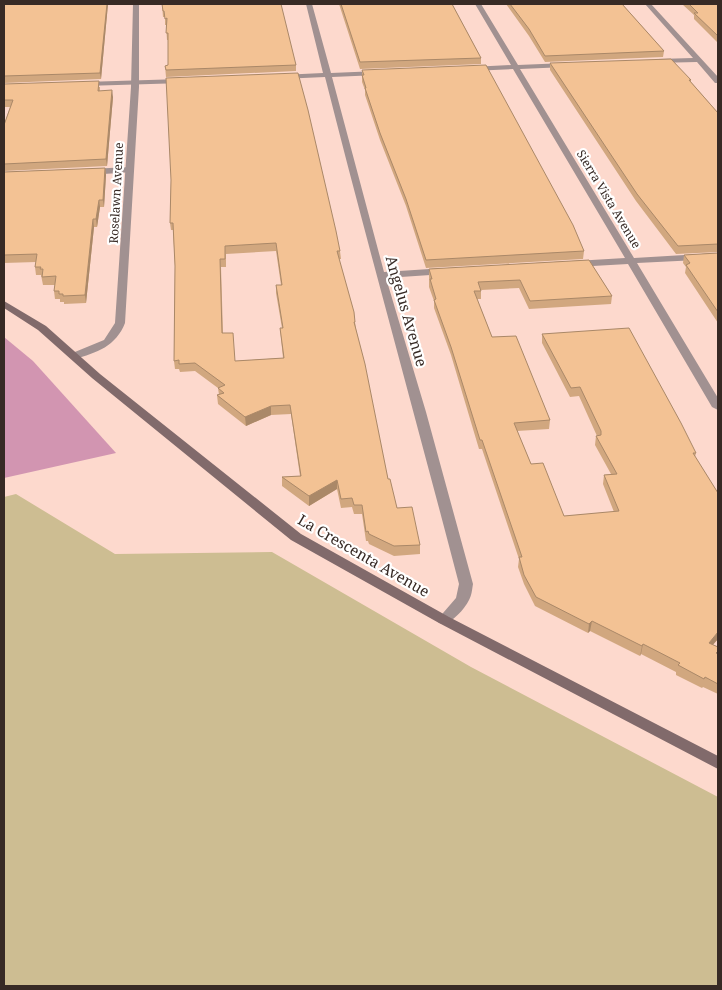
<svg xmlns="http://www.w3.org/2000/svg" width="722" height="990" font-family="'Noto Serif',serif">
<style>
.green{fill:#cdbd92}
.water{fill:#d295b1}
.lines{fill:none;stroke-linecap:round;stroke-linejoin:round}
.minor{fill:#a19191;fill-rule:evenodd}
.tertiary{fill:#a19191;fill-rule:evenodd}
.secondary{fill:#816a6b;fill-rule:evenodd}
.wall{fill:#d1a77f;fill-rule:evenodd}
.shaded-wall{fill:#aa8868}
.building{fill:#f3c294;stroke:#aa8868;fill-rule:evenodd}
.labels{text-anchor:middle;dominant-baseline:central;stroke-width:4.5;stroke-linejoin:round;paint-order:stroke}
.far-street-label{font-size:12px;fill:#372a25;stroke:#fff}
.street-label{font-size:15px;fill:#372a25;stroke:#fff}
</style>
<rect width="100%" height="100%" fill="#fdd9cd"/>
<path class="green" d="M16,494L115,554L272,552L471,667L718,797V986H4V497Z"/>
<path class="water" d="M4,337L33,361L116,453L4,478Z"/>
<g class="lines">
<path class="minor" d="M306,4H312L331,73L378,71L382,73L378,75L332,77L384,272L445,268L450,271L445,274L386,278L426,412L473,584C472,589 472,595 469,600C464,610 450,626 439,623L437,620L456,598L459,584C415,415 368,247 325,77L281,79L277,77L281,75L323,73Z
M475,4H481L518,65L566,63L570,65L566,67L520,69L634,258L718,253V259L637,263L718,398V410L712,407L628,264L575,267L570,264L575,261L625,258L513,69L471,71L467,69L471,67L511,65Z
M645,4H651L718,77V83H715L697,62L655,63V59H658L693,58Z
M181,79H184V83L84,86L80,84L84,82Z
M130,167L133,168V172L89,175L85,172L89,169Z"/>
<path class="tertiary" d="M133,4H139V87L125,323C116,346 97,353 74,359L70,358L69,356L70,354L104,340L115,323L131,87Z"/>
<path class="secondary" d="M4,301L46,326L100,374L301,534L449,617L718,756V769L439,623L291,540L92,378L38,330L4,308Z"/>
</g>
<path class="wall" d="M4,4H108L101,79L4,83Z
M162,4L296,65V71L166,77L165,66L168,65V40H167L166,25H165V17H163Z
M339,4H452L481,58V64L360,69Z
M506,4H622L664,51L663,57L545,62L529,36Z
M682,4H718V43L694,19V15Z
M550,63L691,80V82L718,113V252L676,254L636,201L550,70Z
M362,70L584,251L583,259L426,268L406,206L380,140L365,95V90L362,82Z
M4,84L100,87V91L113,97L107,166L4,171V125L10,107H4Z
M105,168L106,175L104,207H100L97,227H94L86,303L64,304V302H60V299H55L54,291L55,285H43L41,275H36L35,267L36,262L4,263V172Z
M171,180L340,251L341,259H339L355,322L356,329L388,479L397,508L420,545V554L394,556L369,544L368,541H366L362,514H354L352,507L341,508L337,489L309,506L282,486V477L300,476L291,414L271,415L246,426L218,404L217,395H219L218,388L195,371L180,372L179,369H175L174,361L175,266L173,230H171L170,223ZM276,251L281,285H276V293L282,328H280L283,358L235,361L223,333L221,267H226V254Z
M718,253V323L685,273L686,267L683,263L684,255Z
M589,260L612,296L611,304L529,309L519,288L481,290V299H477L492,337L550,420L549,429L517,431L531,464L564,516L614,512L603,484L604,475L611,474L595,445L596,436H597L579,396L570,397L542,343V334L696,453L695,457L718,493V639L713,645L718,647V694L703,687L702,688L676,675V672L641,654L640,656L590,631L588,633L535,606L524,584L518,567L519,559L482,449H479L451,355L434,308V301L429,287V269Z"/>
<path class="shaded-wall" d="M107,4H108L101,79L100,73Z
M112,90L113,97L107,166L106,159Z
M105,168L106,175L104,207L103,200Z
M99,200L100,207L97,227L96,219Z
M93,219L94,227L86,303L85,295Z
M271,406V415L246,426L245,417Z
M337,480V489L309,506V496Z
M592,621L590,631L588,633L589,624Z
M718,632V639L706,652L709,643Z
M643,644L641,654L640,656L642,646Z"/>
<path class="building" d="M4,4H107L100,73L4,76Z
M162,4H281L296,65L166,70L165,66L168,65V33H166L167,18L165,19L164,11H163Z
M341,4H452L481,58L360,62Z
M510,4H622L664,51L545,56L529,29Z
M689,4H718V36L694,13H698Z
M671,59L691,80H689L718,113V244L678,246L637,194L550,63Z
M486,65L573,225L584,251L426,260L406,199L380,133L365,88H366L362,75H364L362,70Z
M298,73L308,110L336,231L340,251H337L354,312L355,322H354L365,364L388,479H390L397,508L412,507L420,545L394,546L369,534L368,531L366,532L362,505H354L352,498L341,499L337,480L309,496L282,477L301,476L290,405L271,406L245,417L217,395L224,393L218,388L225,385L195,363L179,364V360L174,361L175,266L173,223H170L171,180L166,78ZM276,243L282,285H276L283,328H280L284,358L235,361L233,333H222L220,259H225V246Z
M99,81L98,91L112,90L106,159L4,164V125L13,100H4V84Z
M105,168L103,200H99L96,219H93L85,295L63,296V294H59V291H54L56,276L42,277L43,269H40L41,267H35L37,254L4,255V172Z
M718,253V312L686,265L690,263L684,255Z
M589,260L612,296L530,301L520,280L478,282L481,291H474L492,337L516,336L550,420L514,423L531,464L543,463L564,516L619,511L604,475L617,474L596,436L601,435V431L580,387L571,388L542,334L629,328L681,423L696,453H693L718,493V632L709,643L718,647V651L716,653L718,654V684L705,677L704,679L678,665L680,663L643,644L642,646L592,621L589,624L536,597L524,575L519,557H522L482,440H480L451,347L434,300L436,299L430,279H432L429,269Z"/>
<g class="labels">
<g class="far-street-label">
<text transform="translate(116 193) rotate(-87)">Roselawn Avenue</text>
<text transform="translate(609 199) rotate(59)">Sierra Vista Avenue</text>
</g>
<g class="street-label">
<text transform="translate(407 311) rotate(74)">Angelus Avenue</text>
<text transform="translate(364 555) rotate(30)">La Crescenta Avenue</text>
</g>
</g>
<rect width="722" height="990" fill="none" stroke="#372a25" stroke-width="10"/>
</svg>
